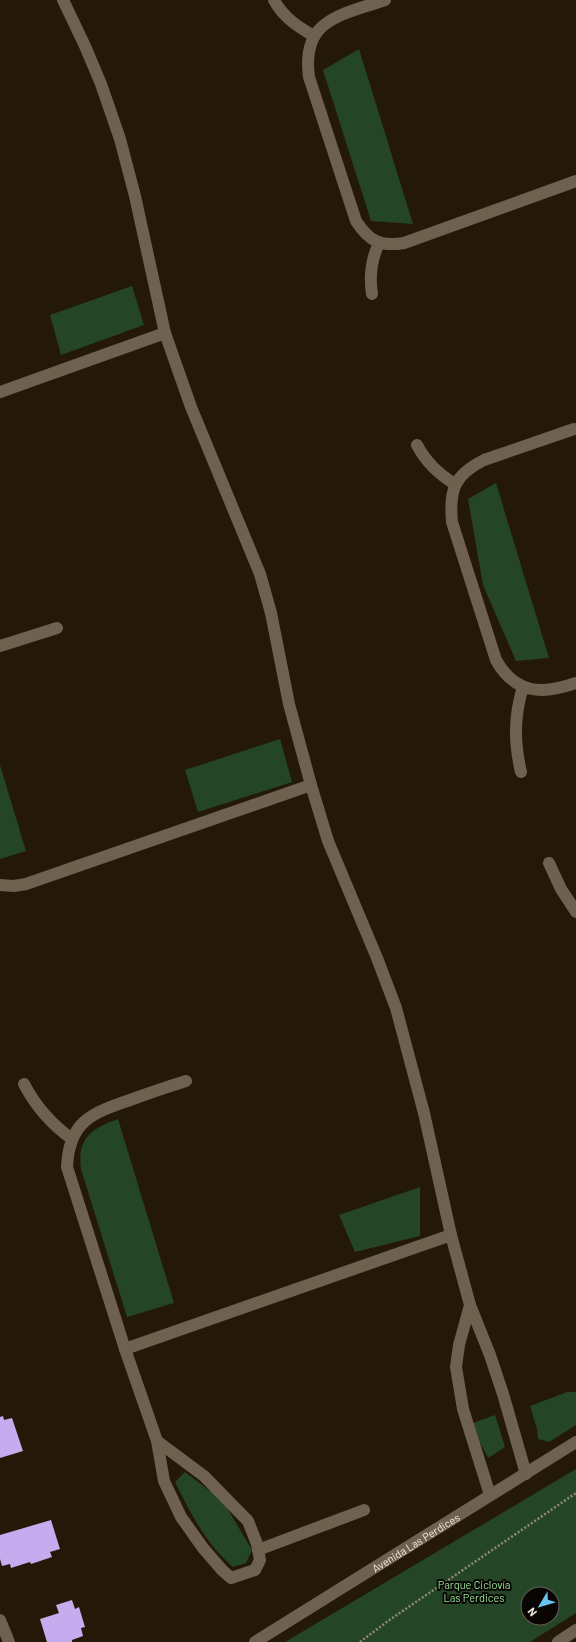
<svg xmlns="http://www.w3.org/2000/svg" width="576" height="1642" font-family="Barlow,sans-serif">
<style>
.green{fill:#244526;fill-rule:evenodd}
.building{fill:#c5acef}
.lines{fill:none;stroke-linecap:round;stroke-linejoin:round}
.path{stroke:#92887b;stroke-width:2.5;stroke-dasharray:2 2;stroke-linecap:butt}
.minor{stroke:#6f614f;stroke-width:12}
.labels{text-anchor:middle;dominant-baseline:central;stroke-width:4;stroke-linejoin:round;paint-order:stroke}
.street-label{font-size:11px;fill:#f1e9de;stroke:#090502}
.park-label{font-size:11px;fill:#99e69d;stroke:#090502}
</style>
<rect width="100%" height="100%" fill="#241809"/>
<path class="green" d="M359,49L413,224L371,221L323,70Z
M132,286L144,325L61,355L50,315Z
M496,483L549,658L516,661L483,585L468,499Z
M280,739L292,782L198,812L185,770Z
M0,765L26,851L0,859Z
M118,1119L174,1303L127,1317L81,1169C77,1138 91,1129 118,1119Z
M420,1187V1236L355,1252L339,1215Z
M567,1392H576V1425L549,1442L538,1439L537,1429L530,1406Z
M495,1415L505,1447L488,1458L470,1424Z
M576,1469V1613L530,1642H285ZM528,1594H552V1618H528Z
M185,1472L223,1501L252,1550L246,1563L233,1567C205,1542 192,1516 175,1482Z"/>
<path class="building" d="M3,1416L4,1420L12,1418L23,1451L0,1458V1417Z
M51,1520L60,1549L50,1552L52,1557L31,1564L30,1562L11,1568L10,1564L2,1566L0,1559V1535Z
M72,1600L75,1609L79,1607L85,1627L81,1628L83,1636L72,1640V1642H47L40,1619L59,1613L56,1605Z"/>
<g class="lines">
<path class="path" d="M360,1642L388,1621L576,1493"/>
<g class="minor">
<path d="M63,0L85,46L101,84L120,139L135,196L165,333L191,407L260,574L271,613L289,704L311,785L328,841L377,958L396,1008L424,1113L451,1235L470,1305L490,1355L503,1394L526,1474"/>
<path d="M274,0C283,17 298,27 314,36"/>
<path d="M385,0C341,15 301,19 309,77L356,221C369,241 380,247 404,243L576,181"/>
<path d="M372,294C369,275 371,260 379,243"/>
<path d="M0,392L165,333"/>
<path d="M574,429L484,460C454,475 449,490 452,522L496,660C515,694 542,695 576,683"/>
<path d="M417,445C426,462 438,474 455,484"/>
<path d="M0,646L57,628"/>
<path d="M521,772C514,742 514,716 523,687"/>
<path d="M549,863L561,889L576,912"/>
<path d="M0,885L14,886L26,884L311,785"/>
<path d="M24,1084C36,1107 51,1124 72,1139"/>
<path d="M470,1305L459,1345L456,1367L463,1409L490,1495"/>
<path d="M125,1349L451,1235"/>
<path d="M157,1441L164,1481L181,1517L203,1548L222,1570L231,1578L255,1570L260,1560L257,1544L248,1521L204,1476L157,1441L125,1349L67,1167C69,1121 92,1113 130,1100C149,1093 167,1087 186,1081"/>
<path d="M258,1550L364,1510"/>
<path d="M0,1620L9,1642"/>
<path id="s1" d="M255,1642L576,1442"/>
<path d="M558,1642L576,1630"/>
</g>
</g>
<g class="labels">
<g class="street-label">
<text stroke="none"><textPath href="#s1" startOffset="189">Avenida Las Perdices</textPath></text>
</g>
<g class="park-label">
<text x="474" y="1584">Parque Ciclovía<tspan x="474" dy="13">Las Perdices</tspan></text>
</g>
</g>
<g transform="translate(540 1606) rotate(232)"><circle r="19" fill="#090502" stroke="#66605a"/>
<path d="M0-3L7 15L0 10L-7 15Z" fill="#69c3f1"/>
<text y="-6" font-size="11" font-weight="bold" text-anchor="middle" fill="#f1e9de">N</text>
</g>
</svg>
